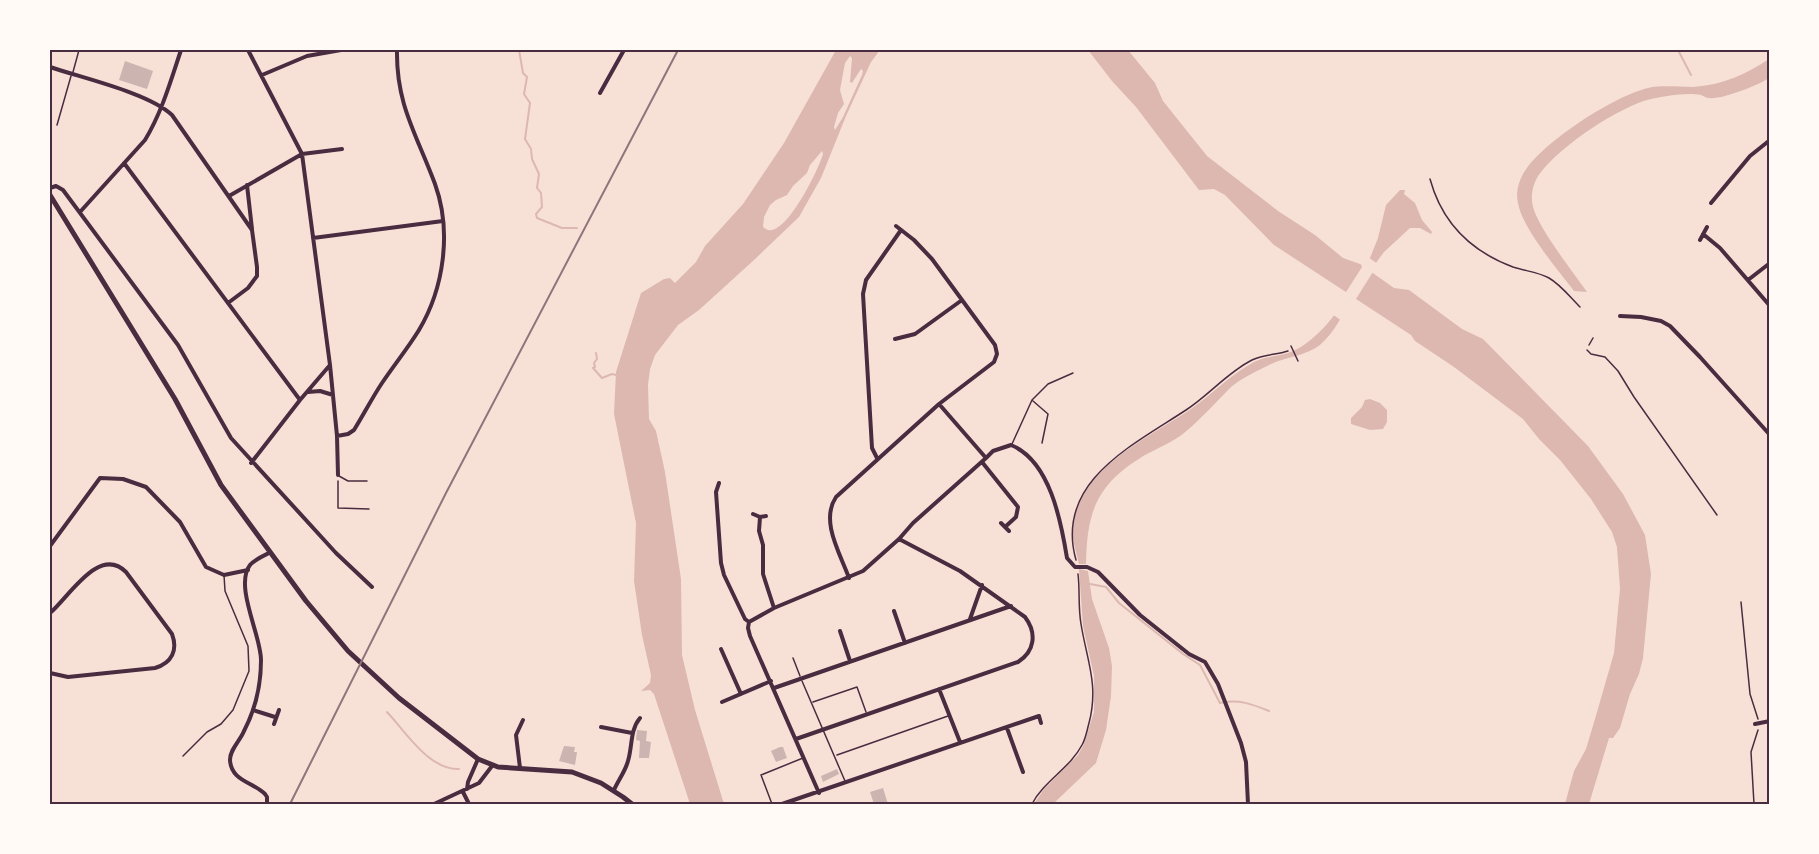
<svg xmlns="http://www.w3.org/2000/svg" width="1819" height="854" font-family="Figtree,sans-serif">
<style>
.water{fill:#dcb8b0;fill-rule:evenodd}
.pier{fill:#f7e1d7}
.lines{fill:none;stroke-linecap:round;stroke-linejoin:round}
.stream{stroke:#dcb8b0;stroke-width:2}
.building{fill:#ccb4b1}
.path{stroke:#4a2c40;stroke-width:1.5}
.service{stroke:#4a2c40;stroke-width:1.5}
.minor{stroke:#4a2c40;stroke-width:4}
.primary{stroke:#4a2c40;stroke-width:5}
.rail{stroke:#8f747c;stroke-width:2}
.neatline{fill:none;stroke:#4a2c40;stroke-width:2}
</style>
<rect width="100%" height="100%" fill="#f7e1d7"/>
<path class="water" d="M836,50H880L871,62L846,116L821,178L799,217L754,260L699,310L678,325L655,355L650,369L648,385L649,419L656,431L665,472L681,579L682,655L695,710L724,804H690L654,694L650,690L641,691L650,683L651,675L642,635L634,581L636,523L614,414L616,372L641,293L664,279L670,278L675,283L696,262L705,246L743,204L784,143ZM850,56L852,58L850,82L852,83L861,69L863,71L862,75L843,117L835,130L834,127L838,113L844,104L840,90L845,63ZM822,151L823,154C818,171 790,227 772,230C768,231 766,229 763,227L764,217L770,205L776,200L787,195L793,186L807,173L810,165Z
M1088,50H1128L1155,83L1163,101L1207,156L1278,211L1315,235L1343,258L1360,264L1366,268L1378,238L1386,205L1400,190H1405L1404,194L1415,203L1422,220L1432,232L1431,234L1420,228H1410L1384,252L1370,271L1394,288L1409,290L1462,329L1483,339L1588,446L1623,494L1645,535L1651,574L1643,658L1639,674L1630,694L1620,728L1613,738H1609L1589,804H1565L1574,771L1586,749L1595,719L1614,653L1620,589L1617,547L1612,532L1591,499L1560,460L1539,439L1523,419L1454,367L1415,341L1411,335L1353,297C1342,314 1336,331 1320,345C1304,357 1282,357 1265,367C1253,373 1240,379 1230,388C1215,403 1201,419 1184,433C1173,442 1158,448 1145,455C1097,484 1087,510 1086,564H1079C1077,555 1074,546 1073,537C1071,472 1145,440 1191,409C1211,395 1228,377 1249,365C1261,357 1274,357 1288,353C1313,345 1336,315 1349,294L1274,245L1225,195L1214,189L1199,190L1136,107L1112,81Z
M1769,59V78C1759,85 1721,100 1709,98C1706,98 1704,96 1701,95C1686,92 1665,96 1651,99C1618,107 1561,146 1541,172C1533,182 1530,195 1533,207C1539,229 1573,272 1587,292L1574,291C1558,270 1522,228 1518,203C1515,191 1520,177 1527,168C1547,140 1614,96 1648,88C1662,85 1678,87 1693,87C1723,85 1746,74 1769,59Z
M1370,399L1380,403L1387,410V422L1383,429L1370,430L1351,424V418L1362,407L1365,400Z
M1079,569L1088,571L1092,599L1109,648L1112,666L1111,696L1106,730L1096,763L1053,804H1034L1044,789L1078,755L1084,744L1094,712V676L1083,626Z"/>
<path class="pier" d="M1368,257L1378,264L1342,321L1332,314L1362,267L1360,260L1365,264Z"/>
<g class="lines">
<path class="stream" d="M519,50L523,73L527,77L524,94L530,103L525,139L531,149L532,159L539,174L537,188L541,193L542,207L536,214L537,218L562,228H577
M1678,50L1691,75
M596,353L597,359L594,363L595,367L593,368L602,378L612,374L616,375
M1090,584L1106,587L1119,603L1183,654L1200,665L1220,703C1239,699 1252,704 1269,711
M387,712C406,732 429,770 459,769"/>
</g>
<path class="building" d="M125,61L153,71L147,89L119,80Z
M637,730L647,731L646,741L651,742L649,758H639L640,741L636,740Z
M564,746L575,747L574,752H577L575,765L559,761Z
M780,747H783L787,758L776,762L771,751Z
M837,769L839,774L823,782L821,776Z
M883,788L888,804H874L870,792Z"/>
<g class="lines">
<path class="path" d="M1589,345L1593,338
M1291,346L1298,361
M1587,350L1591,354L1605,357L1618,371L1634,397L1717,515
M338,481V508L369,509
M1076,560C1054,482 1133,445 1186,410C1209,395 1228,372 1252,360C1264,354 1276,355 1288,351
M1741,602L1750,694L1758,719
M1032,804C1044,781 1070,768 1082,745C1086,738 1087,730 1089,723C1099,685 1087,661 1081,624C1078,607 1080,590 1078,574
M1754,804L1751,752L1758,730"/>
<path class="service" d="M73,72L79,50
M57,125L71,76
M1430,179C1442,223 1470,251 1513,267C1525,271 1538,272 1549,278C1561,285 1570,297 1580,307
M1033,401L1048,414L1042,443
M1012,444L1032,400L1048,384L1073,373
M339,476L348,481H367
M793,658L800,676
M802,681L845,781
M813,702L857,687L866,712
M837,755L948,716
M183,756L207,732L221,724L233,710L249,671L248,646L225,591L224,575
M772,804L761,775L803,758"/>
<path class="minor" d="M248,50L302,154L330,365L337,436L338,475
M50,67C82,78 149,93 172,115L252,230L257,267V276L248,288L228,303
M262,75L307,56L341,50
M600,93L624,50
M124,163L300,400
M247,185L252,229
M50,188L56,186L63,190L178,345L231,438L336,553L372,587
M229,196L302,154L342,149
M1711,203L1750,156L1770,140
M80,212L145,140C162,112 171,80 181,50
M1703,234L1720,248L1770,306
M313,238L443,221
M1700,240L1707,227
M1748,280L1770,263
M1620,316L1641,317L1661,321L1670,326L1700,357L1770,435
M895,339L915,334L962,300
M308,392L320,391L333,395
M939,404L986,458
M337,436L348,434L354,430C364,414 372,398 382,383C394,365 408,348 419,330C444,288 452,231 435,184C417,135 396,105 397,50
M877,458L872,448L863,294L866,280L901,230
M982,462L1018,507L1016,517L1005,527
M251,463L300,400L330,365
M719,483L716,492L721,563L724,575L745,619L749,622
M753,514L760,517L766,516
M760,517L759,531L763,545V574L774,608
M1001,523L1009,531
M50,546L100,478L123,479L146,487L180,522L206,567L224,575L248,570
M849,578C840,553 820,521 836,497L939,404L994,362L997,354L995,345L932,259L914,240L896,226
M894,611L905,643
M50,613C69,597 99,545 126,572L172,634C178,650 172,663 155,668L68,677L50,673
M970,619L982,585
M749,622L774,608L863,571L899,539L913,523L986,458L993,451L1011,445C1050,461 1061,521 1067,558L1075,567H1087L1098,572L1140,615L1189,654L1205,662L1218,684L1241,743L1246,762L1248,804
M749,622L748,628L750,636L819,793
M840,631L850,661
M721,649L741,694
M774,688L1011,606
M939,689L960,742
M722,702L771,681
M253,710L275,717
M274,724L279,710
M1755,724L1770,721
M601,727L632,733
M1007,728L1023,772
M796,739L1018,662C1035,651 1037,633 1025,617L960,571L899,539
M520,768L516,735L523,720
M467,789L468,782L478,759
M614,790C618,781 624,773 627,764C633,749 629,731 640,718
M463,792L469,804
M267,804V797L265,794C253,782 231,781 230,760C230,749 240,741 244,731C255,710 261,684 261,660C261,635 234,586 250,565C254,560 263,556 269,553
M434,804L479,783L492,766
M782,804L1039,716L1041,723"/>
<path class="primary" d="M50,195L175,399L221,485L306,601L348,651L399,698L478,759L498,767L572,772L601,783L623,797L632,804"/>
<path class="rail" d="M290,804L446,493L678,50"/>
</g>
<rect width="1819" height="854" fill="none" stroke="#fffaf5" stroke-width="102"/>
<rect x="51" y="51" width="1717" height="752" class="neatline"/>
</svg>
